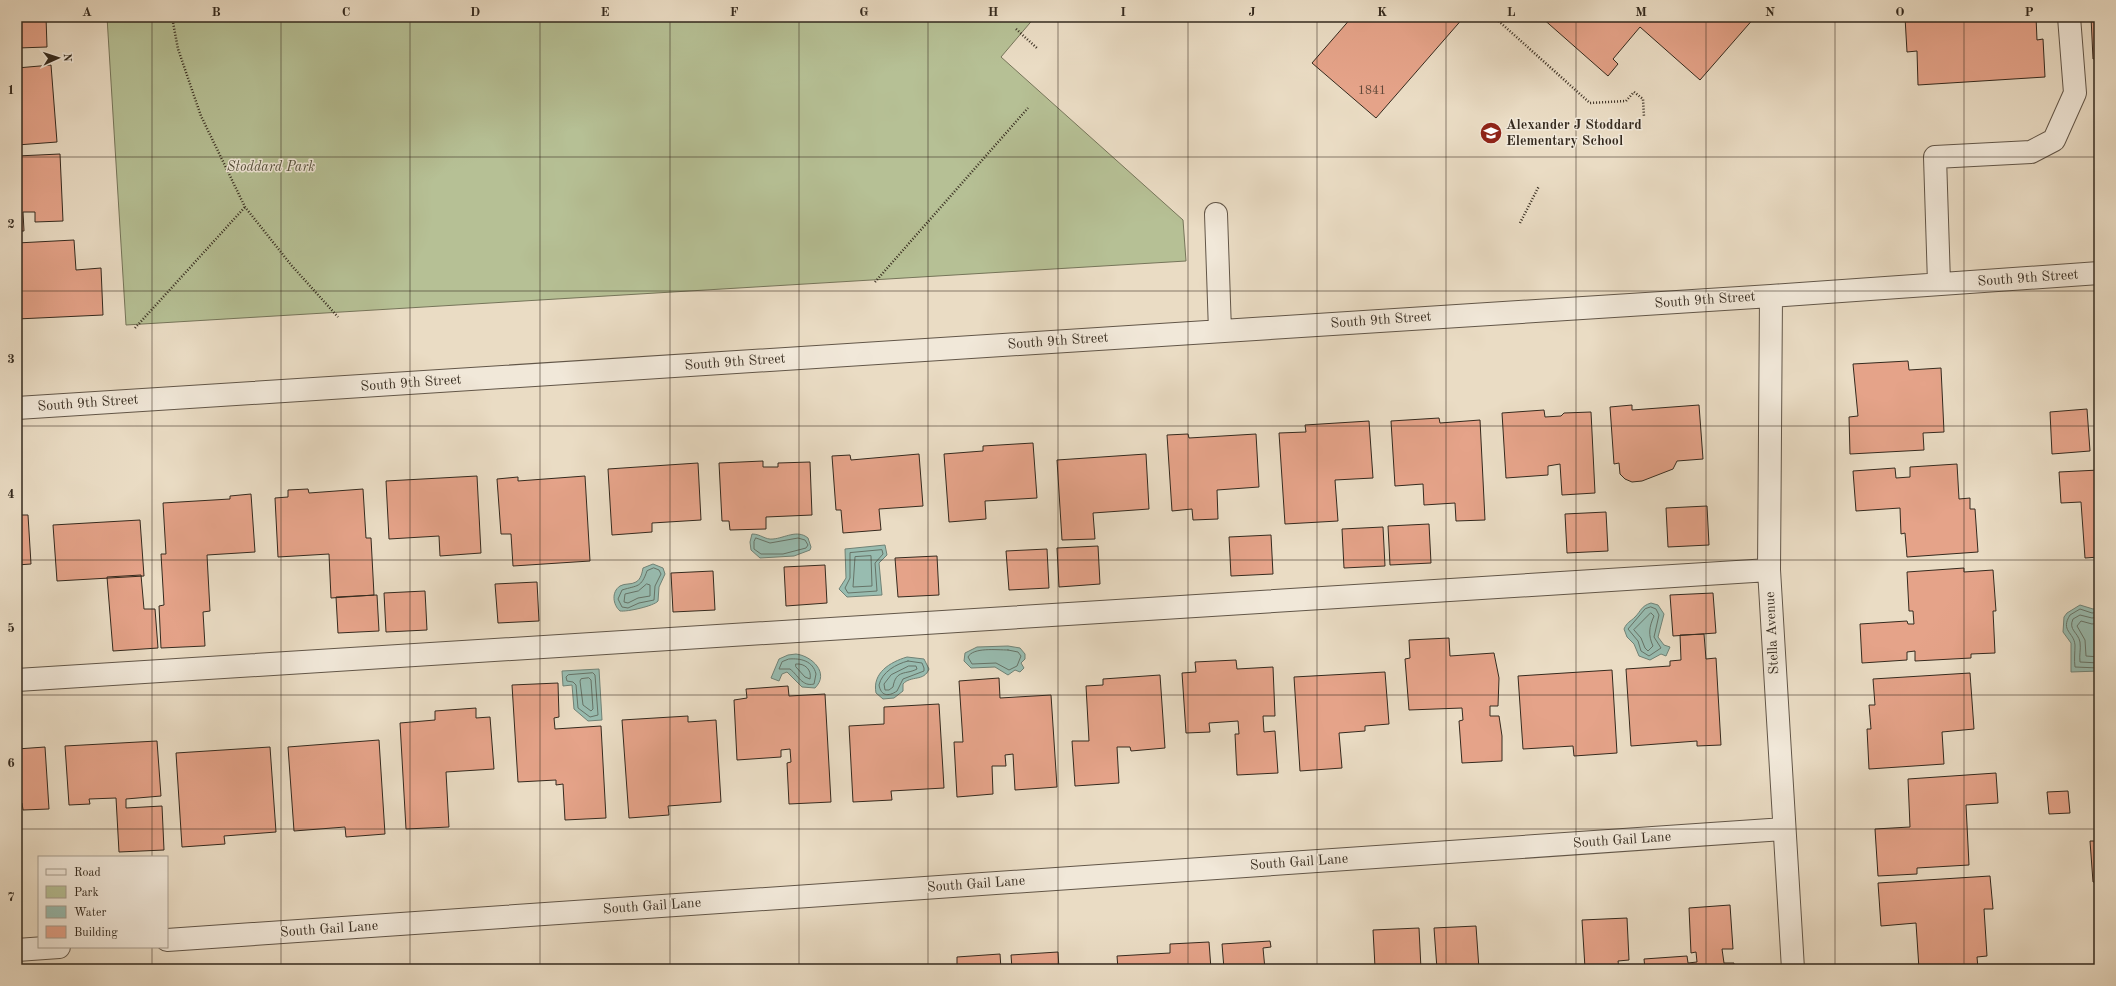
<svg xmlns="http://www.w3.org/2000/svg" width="2116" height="986" font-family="'Old Standard TT',serif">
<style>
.green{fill:#b6c095;stroke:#76755a}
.water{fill:#98bcb0;stroke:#708276}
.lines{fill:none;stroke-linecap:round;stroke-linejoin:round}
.shore{stroke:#667367;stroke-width:1}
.building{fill:#e5a389;stroke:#352a1e}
.minor-casing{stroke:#625648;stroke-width:24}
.path{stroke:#352a1e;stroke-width:2.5;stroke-dasharray:1 2;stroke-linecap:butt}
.minor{stroke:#f1e8d9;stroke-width:22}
.grid{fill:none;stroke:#352a1e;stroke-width:1;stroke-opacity:0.55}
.labels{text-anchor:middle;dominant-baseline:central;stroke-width:3;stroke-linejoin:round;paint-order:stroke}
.number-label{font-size:12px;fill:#614839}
.poi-label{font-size:14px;font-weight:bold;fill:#352a1e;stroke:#f1e8d9;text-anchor:start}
.park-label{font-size:14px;font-style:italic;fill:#55503c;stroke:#f1e8d9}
.street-label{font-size:14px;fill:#352a1e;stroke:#f1e8d9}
.neatline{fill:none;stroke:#352a1e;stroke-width:1.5}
.grid-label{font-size:13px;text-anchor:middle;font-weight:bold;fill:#352a1e}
</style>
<rect width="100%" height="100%" fill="#eadcc4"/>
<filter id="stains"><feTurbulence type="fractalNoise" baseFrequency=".005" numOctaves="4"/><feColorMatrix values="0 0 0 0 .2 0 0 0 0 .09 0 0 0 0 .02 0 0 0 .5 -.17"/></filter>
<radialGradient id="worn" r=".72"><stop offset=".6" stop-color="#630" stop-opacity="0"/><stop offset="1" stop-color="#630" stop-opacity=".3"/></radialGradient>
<path class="green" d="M107,17H1035L1001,57L1183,220L1186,261L126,325Z"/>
<path class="water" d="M752,534C761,534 765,540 773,539C785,538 797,529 808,538L811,547L810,550L794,556L760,558L751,550L750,542Z
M885,545L887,555L879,563L882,595L847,597L839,589L846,578L845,549Z
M653,564L663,568L665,574L659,587L658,601C654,606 627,612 620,611C613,605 611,592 620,586C625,583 631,585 636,582C641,579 642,573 643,568Z
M1651,603L1658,605L1664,614L1658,637L1664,645L1670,647L1666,656L1661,654L1650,660L1639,656L1634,644L1627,637L1624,629C1627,622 1630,622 1635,617C1641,611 1641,606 1651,603Z
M2080,605L2093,609L2097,608L2099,671L2071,672V643L2063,632L2064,617L2067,613Z
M1008,646L1020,648L1025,654V659L1021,663L1024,668L1020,672L1015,670L1008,675L995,667L971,668L964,661L965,653L977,647Z
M796,654C812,656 830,673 815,688L802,687L787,672L782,674L779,681L771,678L779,659L788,655Z
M907,657L924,659L929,669C924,682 911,675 903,684V691L894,698L883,699L876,693C872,673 890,662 907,657Z
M599,669L602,720L588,721L574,709L572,685L563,686L562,671Z"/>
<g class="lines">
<path class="shore" d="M756,538L770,543L798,538L805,540L808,545L806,548L783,554H761L754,549V542Z
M882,550L883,554L875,563L877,591L848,593L845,588L850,578V553Z
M871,556L872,586L853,587L855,557Z
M654,568L659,570L661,574L655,586L654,600L639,603L628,608L622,607L618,599L622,590C638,585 641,588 647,571Z
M647,584L650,585V596L638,598L628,603L624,602L625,594L638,591Z
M1651,607L1656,609L1659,615L1654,637L1661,648L1649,656L1641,651L1638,641L1628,629L1645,609Z
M2099,612L2092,613L2080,609L2070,615C2060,631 2074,632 2075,645C2075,652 2074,660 2075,667L2099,668
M1651,613L1654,616C1649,627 1648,635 1653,646L1648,651L1645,648L1641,638L1634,630Z
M2099,617L2092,618L2080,615L2073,619C2068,630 2078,632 2080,642C2081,649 2079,656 2080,662L2099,663
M2099,623L2092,624L2081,621L2077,626L2085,640L2086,656L2099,657
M1008,650L1018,652L1021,656L1017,666L1009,670L996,663L972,664L968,657C973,647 997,650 1008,650Z
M789,659C801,658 813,661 816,674L814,684C802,687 798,675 790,669H779L782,662Z
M908,661L922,663L924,668V671L903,679L897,691C888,697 881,696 879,685C882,672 896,664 908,661Z
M796,664C805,663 812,670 810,679L805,677L796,667Z
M909,666H916L917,669C906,675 896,669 893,687L889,690H885L884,684L891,675Z
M593,673L595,675L598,715L590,717L578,708L576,685L573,682L567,681L566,677L568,675Z
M589,678L591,680L593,709L591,711L583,705L580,681L581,679Z"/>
</g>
<path class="building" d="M17,17H46L47,47L18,48Z
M1352,17H1464L1376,118L1312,63Z
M1541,17H1755L1700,80L1640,27L1613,59L1618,64L1608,76Z
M1905,17H2036L2037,40L2043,39L2045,77L1918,85L1917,51L1907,52Z
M2091,17H2099V58L2093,59Z
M51,65L57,142L17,145V68Z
M60,154L63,221L35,222V212H23L24,231H17V156Z
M74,240L76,270L101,268L103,315L17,319V243Z
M1908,361L1909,370L1941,368L1944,432L1923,433L1924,450L1850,454L1849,417L1858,416L1853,364Z
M1632,405V410L1699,405L1703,459L1677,461L1673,469L1642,481L1632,482L1625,479L1620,474L1619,463L1614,464L1610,407Z
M2087,409L2090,451L2052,454L2050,412Z
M1544,410L1545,417L1561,416L1564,413L1591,412L1595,493L1562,495L1560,464L1548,466V475L1506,478L1502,413Z
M1439,418L1440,423L1480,420L1485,520L1456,521L1455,503L1424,505L1423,484L1395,486L1391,421Z
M1369,421L1373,478L1335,480L1338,521L1285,524L1279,433L1306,432L1305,425Z
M1188,434L1189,438L1256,434L1259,487L1217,490L1218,519L1193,520L1192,509L1172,511L1167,435Z
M1033,443L1037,498L985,501L986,519L949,522L944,454L983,451V446Z
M919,454L923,506L879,509L881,530L843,533L841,510H836L832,456L850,455L851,460Z
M1146,454L1149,509L1093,513L1095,539L1062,540L1057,460Z
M763,461V467H778V463L810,462L812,515L766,517V529L730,530L729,521H722L719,463Z
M698,463L701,520L652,523V532L612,535L608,469Z
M1957,464L1959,499L1970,498V509H1975L1978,552L1907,557L1905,533L1901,534L1900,508L1856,511L1853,471L1895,468L1896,478L1910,477V467Z
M2099,470V557L2085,558L2081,502L2061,503L2059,472Z
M477,476L481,553L440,556L439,536L389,539L386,481Z
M585,476L590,561L513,566L511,534H501L497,479L518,477V481Z
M308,489L309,493L363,489L366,538H371L374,595L331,598L329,554L278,557L275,498L288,497V490Z
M251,494L255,552L207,555L210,611L203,612L205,646L161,648L159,606L164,605L161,554H166L163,503L230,499V496Z
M1707,506L1709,545L1668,547L1666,508Z
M1606,512L1608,551L1567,553L1565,514Z
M17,515H28L31,564L17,565Z
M140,520L144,576L57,581L53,525Z
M1429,524L1431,563L1390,565L1388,526Z
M1383,527L1385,566L1344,568L1342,529Z
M1271,535L1273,574L1231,576L1229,537Z
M1098,546L1100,584L1059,587L1057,548Z
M1047,549L1049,588L1009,590L1006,551Z
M937,556L939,595L898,597L895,558Z
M825,565L827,603L786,606L784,567Z
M1964,568V572L1993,570L1996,611H1993L1995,653L1971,654V658L1915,661V651L1907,652V660L1862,663L1860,624L1907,621L1908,624H1914L1913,611H1909L1907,572Z
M713,571L715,610L673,612L671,573Z
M141,575L144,609H155L158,648L113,651L107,577Z
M537,582L539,621L498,623L495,584Z
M425,591L427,630L386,632L384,593Z
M1713,593L1716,633L1673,636L1670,595Z
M377,595L379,631L338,633L336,597Z
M1704,634L1706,659L1716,658L1721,745L1697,746V741L1631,746L1626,669L1670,666V661L1681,660L1680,635Z
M1449,638L1450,656L1494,653L1499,678L1498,706H1490V716H1499L1502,736V761L1462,763L1459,721L1463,720L1462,708L1409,710L1405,659L1410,658L1409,640Z
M1236,660L1237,669L1273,667L1275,716H1263L1264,732L1275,731L1278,773L1237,775L1235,734H1239L1238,721L1209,723L1210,732L1186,733L1182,673L1196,672L1195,662Z
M1612,670L1617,753L1574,756L1573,746L1523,749L1518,676Z
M1385,672L1389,724L1365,726V731L1339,733L1342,768L1300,771L1294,677Z
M1970,673L1974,729L1942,732L1944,764L1869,769L1867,729H1871L1869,705H1875L1873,679Z
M1160,675L1165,748L1131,751L1130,747H1117L1119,783L1075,786L1072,741H1089L1086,686L1103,685V679Z
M999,678L1000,698L1051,695L1057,787L1015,790L1013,754L1005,755L1006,766H992L993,794L957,797L954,742H963L959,681Z
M558,683L559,717L554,718L555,729L601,726L606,818L565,820L563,784L556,785V780L518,782L512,685Z
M788,686L789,696L825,694L831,802L789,804L787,763L791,762L790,749L781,750V757L737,760L734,700L747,698L746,689Z
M939,704L944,788L891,791L892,800L853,802L849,726L884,724V707Z
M476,708V718L490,717L494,769L446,772L449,827L406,829L400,723L435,720V711Z
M688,716V722L716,720L721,802L668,806L669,815L629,818L622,720Z
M379,740L385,834L346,837L345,827L294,831L288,747Z
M157,741L161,796L126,799V808L162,806L164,850L119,852L116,798L89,799L90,804L69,805L65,746Z
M45,747L49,809L23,810L22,803L17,804V749Z
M270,747L276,832L224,836L225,844L182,847L176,753Z
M1996,773L1998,803L1966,805L1969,865L1917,868V874L1878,876L1875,829L1910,827L1908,779Z
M2068,791L2070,813L2049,814L2047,792Z
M2090,841H2099V882H2093Z
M1990,876L1993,909H1984L1987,956L1977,957L1978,969H1919L1916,923L1881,926L1878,883Z
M1730,905L1733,949H1722L1724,963H1734V969H1645L1644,959L1687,956L1688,963L1697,962L1696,952L1691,953L1689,908Z
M1627,918L1629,960L1618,961L1619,969H1567L1585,968L1582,920Z
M1476,926L1479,969H1437L1434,928Z
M1419,928L1421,969H1366L1365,967H1375L1373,930Z
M1270,941L1271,947L1263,948L1265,969H1224L1222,944Z
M1209,942L1211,969H1118L1117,956L1170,953V944Z
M1058,952L1059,969H1012L1011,955Z
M1000,954L1001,969H926L957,967V957Z"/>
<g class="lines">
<g class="minor-casing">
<path id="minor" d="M1216,214L1220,331
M1939,283L1935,157L2031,152L2054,140L2075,93L2069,17
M1771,296L1769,570L1793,969
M17,408L1771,296L2099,273
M17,680L1769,570
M167,940L1784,829
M17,950L59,947"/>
</g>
<path class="path" d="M172,17L178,49L201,116L245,207L292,266L338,317
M1494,17L1590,103L1626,101L1634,92L1643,99L1644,117
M1016,29L1038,49
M1520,223L1539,186
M875,282L1028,108
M135,328L245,207"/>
<use href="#minor" class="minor"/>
</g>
<path class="grid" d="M152,17V857M281,17V969M410,17V969M540,17V969M670,17V969M799,17V969M928,17V969M1058,17V969M1188,17V969M1317,17V969M1446,17V969M1576,17V969M1706,17V969M1835,17V969M1964,17V969M17,157H2099M17,291H2099M17,426H2099M17,560H2099M17,695H2099M17,829H2099M152,947V969"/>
<defs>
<g id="school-disc" transform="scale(1.15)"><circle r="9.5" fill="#8f2418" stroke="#f1e8d9"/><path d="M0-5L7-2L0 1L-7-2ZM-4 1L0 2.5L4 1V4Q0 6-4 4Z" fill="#fff"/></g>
</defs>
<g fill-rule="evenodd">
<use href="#school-disc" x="1491" y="133"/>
</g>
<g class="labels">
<g class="number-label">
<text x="1372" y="91">1841</text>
</g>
<g class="poi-label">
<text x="1506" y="125">Alexander J Stoddard<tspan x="1506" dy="16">Elementary School</tspan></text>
</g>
<g class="park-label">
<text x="271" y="167">Stoddard Park</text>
</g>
<g class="street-label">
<text transform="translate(2028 278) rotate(-4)">South 9th Street</text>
<text transform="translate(1705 300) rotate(-4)">South 9th Street</text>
<text transform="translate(1381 320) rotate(-4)">South 9th Street</text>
<text transform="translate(1058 341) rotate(-4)">South 9th Street</text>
<text transform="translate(735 362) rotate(-4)">South 9th Street</text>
<text transform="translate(411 383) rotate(-4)">South 9th Street</text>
<text transform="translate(88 403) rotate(-4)">South 9th Street</text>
<text transform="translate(1772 633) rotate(-93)">Stella Avenue</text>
<text transform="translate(1622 840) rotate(-4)">South Gail Lane</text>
<text transform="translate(1299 862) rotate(-4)">South Gail Lane</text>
<text transform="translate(976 884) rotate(-4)">South Gail Lane</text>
<text transform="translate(652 906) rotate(-4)">South Gail Lane</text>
<text transform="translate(329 929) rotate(-4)">South Gail Lane</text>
</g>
</g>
<rect width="2116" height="986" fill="none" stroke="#eadcc4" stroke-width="44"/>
<rect x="38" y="856" width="130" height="92" fill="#f1e8d9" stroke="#a69c8e"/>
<rect x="46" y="869" width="20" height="6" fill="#f1e8d9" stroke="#a69c8e"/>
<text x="74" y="876" font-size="12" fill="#352a1e">Road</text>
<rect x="46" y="886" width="20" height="12" fill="#b6c095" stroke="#a69c8e"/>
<text x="74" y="896" font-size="12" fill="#352a1e">Park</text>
<rect x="46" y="906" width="20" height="12" fill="#98bcb0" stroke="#a69c8e"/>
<text x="74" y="916" font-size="12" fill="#352a1e">Water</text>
<rect x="46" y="926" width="20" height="12" fill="#e5a389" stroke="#a69c8e"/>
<text x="74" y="936" font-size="12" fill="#352a1e">Building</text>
<g transform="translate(58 58) rotate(87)" stroke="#f1e8d9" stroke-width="3" paint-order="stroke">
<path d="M0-3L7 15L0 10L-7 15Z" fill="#352a1e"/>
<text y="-6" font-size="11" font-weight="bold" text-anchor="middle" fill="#352a1e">N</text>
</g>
<rect x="22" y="22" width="2072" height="942" class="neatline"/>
<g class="grid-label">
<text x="87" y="16">A</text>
<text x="216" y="16">B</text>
<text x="346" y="16">C</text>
<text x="475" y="16">D</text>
<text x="605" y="16">E</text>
<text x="734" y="16">F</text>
<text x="864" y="16">G</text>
<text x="993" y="16">H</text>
<text x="1123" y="16">I</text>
<text x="1252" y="16">J</text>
<text x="1382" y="16">K</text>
<text x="1511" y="16">L</text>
<text x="1641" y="16">M</text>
<text x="1770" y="16">N</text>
<text x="1900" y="16">O</text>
<text x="2029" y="16">P</text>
<text x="11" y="94">1</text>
<text x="11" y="228">2</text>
<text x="11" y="363">3</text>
<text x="11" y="498">4</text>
<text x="11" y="632">5</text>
<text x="11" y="767">6</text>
<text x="11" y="901">7</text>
</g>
<rect width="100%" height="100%" filter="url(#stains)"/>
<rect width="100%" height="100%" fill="url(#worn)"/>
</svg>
